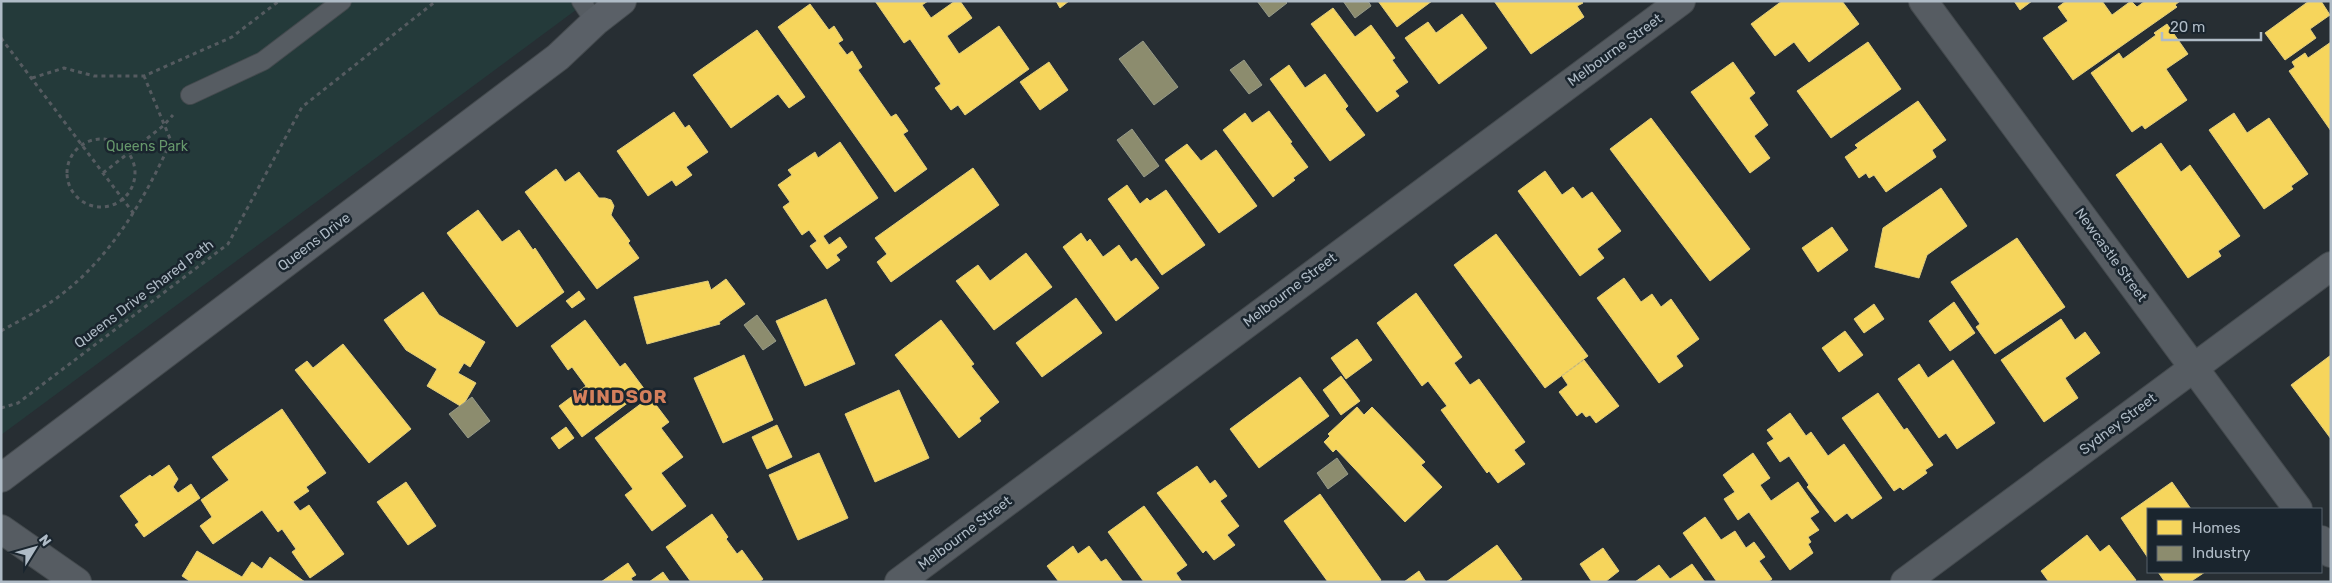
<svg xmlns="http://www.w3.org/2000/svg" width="2332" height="583" font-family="Rubik,sans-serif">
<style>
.green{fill:#243a3a}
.homes{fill:#f6d55c;stroke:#e1cd7c}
.industry{fill:#8c8c6e;stroke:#969a88}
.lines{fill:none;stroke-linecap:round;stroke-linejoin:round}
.service-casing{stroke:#444a4e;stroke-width:20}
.minor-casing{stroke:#444a4e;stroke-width:30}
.tertiary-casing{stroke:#444a4e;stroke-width:30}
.secondary-casing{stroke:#444a4e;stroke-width:30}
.path{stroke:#555b60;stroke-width:3;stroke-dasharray:4 4;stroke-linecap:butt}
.service{stroke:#565c62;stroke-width:18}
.minor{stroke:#565c62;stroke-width:28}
.tertiary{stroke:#565c62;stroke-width:28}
.secondary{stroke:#5a6067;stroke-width:28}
.labels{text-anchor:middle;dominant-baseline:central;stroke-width:5;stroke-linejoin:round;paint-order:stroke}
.street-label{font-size:14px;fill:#afbbc6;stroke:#1a252e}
.park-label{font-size:14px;fill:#66976b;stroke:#1a252e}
.district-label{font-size:19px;font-weight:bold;letter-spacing:1px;fill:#d47f5c;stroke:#1a252e}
</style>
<rect width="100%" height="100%" fill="#272e33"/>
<path class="green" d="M1,1H588L1,435Z"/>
<path class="homes" d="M875,1H928L922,5L931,18L955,1H960L972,18L947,36L959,54L999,26L1029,69L965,115L958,105L951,110L935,88L941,84L910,39L904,43Z
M1056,1H1069L1060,8Z
M1378,1H1432L1397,27Z
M1494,1H1581L1583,3L1577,6L1584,17L1531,54Z
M1782,1H1842L1859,24L1809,62L1794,42L1775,56L1751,24Z
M2014,1H2032L2020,10Z
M2066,1H2102L2112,15L2131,1L2137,7L2145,1H2180L2175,5L2177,7L2073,80L2043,38L2068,21L2058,7Z
M2309,1H2321L2330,15L2310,29L2316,38L2285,60L2265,33Z
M810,4L829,30L834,26L843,40L838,43L847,55L852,51L862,67L858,70L891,117L896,114L908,131L903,134L927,169L895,192L778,27Z
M1333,8L1355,37L1371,25L1395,58L1392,60L1408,82L1395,91L1399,96L1377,112L1311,24Z
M1462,14L1487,48L1439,84L1405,38L1428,22L1436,33Z
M2167,24L2188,54L2166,69L2187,100L2145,129L2142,125L2132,132L2091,73L2119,53L2123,59L2156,35L2154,33Z
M757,30L805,97L789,108L778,94L731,128L693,75Z
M1868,42L1901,89L1831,138L1797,91Z
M2331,42V131L2289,71L2295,67L2292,62L2305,53L2308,58Z
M1049,62L1068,90L1040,110L1020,82Z
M1733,62L1755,93L1749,98L1768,125L1754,136L1770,158L1750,173L1691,92Z
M1289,65L1305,88L1325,74L1348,106L1345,109L1365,135L1330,161L1270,79Z
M1918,101L1946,140L1932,150L1936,157L1886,192L1874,175L1869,178L1866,173L1859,178L1845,157L1858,148L1855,145Z
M1269,111L1292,142L1290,143L1308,167L1293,178L1295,180L1273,197L1223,130L1245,113L1252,123Z
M674,112L685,128L689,125L708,152L686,167L692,175L676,186L672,180L648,196L617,151Z
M2234,113L2247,133L2269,118L2308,174L2291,186L2293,189L2264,209L2209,130Z
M1651,118L1750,249L1710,281L1610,149Z
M840,142L878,198L823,236L829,245L840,237L847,247L836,255L840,260L827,269L810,246L817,241L809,230L802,235L783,207L790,202L778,185L792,175L788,170L815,152L818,158Z
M2161,143L2181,172L2190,165L2240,236L2218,251L2221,256L2188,278L2116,175Z
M1187,144L1201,161L1216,150L1257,206L1219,233L1165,160Z
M973,168L999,205L891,282L877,262L887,254L875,238Z
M556,169L565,182L579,172L599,198H605L611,200L614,206L611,215L630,241L628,243L639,258L597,289L525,192Z
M1545,171L1562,195L1573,187L1582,199L1592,192L1621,231L1597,249L1604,258L1580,276L1518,191Z
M1127,185L1140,204L1147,198L1150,201L1166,190L1205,245L1162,275L1108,199Z
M1941,188L1967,226L1927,255L1919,278L1875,267L1883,228Z
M478,210L502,242L519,230L533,250L535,248L564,292L517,327L447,233Z
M1832,227L1848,250L1818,272L1802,248Z
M1081,233L1087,242L1090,239L1103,257L1119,245L1131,262L1136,258L1159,288L1116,321L1063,247Z
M1496,234L1588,356L1545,388L1454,265Z
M2017,238L2065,307L1995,354L1976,327L1980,324L1951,282Z
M1026,253L1052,287L994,330L956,281L978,265L990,281Z
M1624,278L1641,302L1652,294L1661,307L1671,299L1699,339L1676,356L1683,366L1659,383L1597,298Z
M726,279L745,304L719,322L720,324L647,344L634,297L708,281L711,290Z
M579,291L585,299L572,308L566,301Z
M423,292L439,315L485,342L470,367L464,363L458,373L476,383L462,407L427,386L437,369L406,350L384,320Z
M1416,293L1462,357L1454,363L1470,385L1479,379L1525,442L1514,450L1525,464L1498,483L1489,471L1487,473L1441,410L1447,406L1428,381L1422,386L1377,323Z
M1076,298L1102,333L1042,377L1016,343Z
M826,299L855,364L805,386L776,321Z
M1954,302L1975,333L1950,351L1929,321Z
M1874,304L1884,319L1864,333L1854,319Z
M2061,319L2075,340L2085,332L2100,353L2065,378L2078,398L2044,422L2001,360Z
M585,320L620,367L625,363L645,390L582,437L559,406L586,386L572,367L568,370L551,346Z
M941,320L974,364L971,366L999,402L979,418L981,421L959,438L895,355Z
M1845,331L1863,355L1839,372L1822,348Z
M1357,339L1372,360L1346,379L1331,358Z
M343,344L411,429L369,463L295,370L307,361L313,368Z
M744,355L773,420L723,443L694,378Z
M2331,355V439L2291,385Z
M1584,360L1619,406L1596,423L1590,415L1586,417L1582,412L1577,416L1559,392L1568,385L1562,376Z
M1953,360L1995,423L1957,449L1946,433L1939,438L1898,379L1919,364L1928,378Z
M1341,376L1360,401L1341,415L1323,390Z
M1300,377L1329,416L1259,468L1230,429Z
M899,390L929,458L875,482L845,414Z
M1878,393L1904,430L1907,428L1933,465L1925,470L1927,473L1903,490L1900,487L1894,491L1842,418Z
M650,397L669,422L661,428L683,457L661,473L686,506L652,531L625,495L633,489L595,438Z
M1357,407L1364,415L1372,407L1425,462L1421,465L1442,487L1405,522L1336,449L1333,452L1324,442L1330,436L1328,434Z
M282,409L326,473L306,487L309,491L293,502L300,511L309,505L344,554L310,578L292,552L296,549L282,529L278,532L262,510L213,544L200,526L212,517L201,500L229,480L212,457Z
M1790,413L1806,436L1811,432L1828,456L1844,444L1882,498L1852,519L1847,513L1835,522L1807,487L1809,485L1789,456L1780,462L1767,443L1774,439L1767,430Z
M777,425L792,457L767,469L752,437Z
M566,427L574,438L559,449L551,438Z
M819,453L848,518L798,540L769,475Z
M1753,453L1770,478L1760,485L1771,501L1798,482L1819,512L1810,518L1819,530L1808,537L1811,542L1808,544L1813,553L1790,570L1749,512L1738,520L1724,499L1735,492L1723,475Z
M169,465L178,479L173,487L178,493L191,484L200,498L144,537L135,525L139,522L120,496L150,475L152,477Z
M1197,466L1210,484L1215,480L1227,496L1220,501L1239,526L1227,535L1235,545L1214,560L1206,550L1203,553L1157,493Z
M406,482L436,526L408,545L377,502Z
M2172,482L2191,509H2148V558L2121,518Z
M1320,494L1381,580L1378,582H1328L1284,521Z
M1144,506L1187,565L1176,573L1182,582H1144L1108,532Z
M712,514L728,537L726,539L737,554L742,550L763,579L759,582H691L666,547Z
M1705,517L1721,540L1735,531L1746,548L1754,542L1765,557L1759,561L1772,579L1768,582H1717L1683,533Z
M2087,535L2100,552L2109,545L2136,580L2133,582H2049L2041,571Z
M1497,545L1522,579L1517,582H1446Z
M1073,546L1078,554L1089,546L1101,562L1106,559L1123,582H1059L1047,566Z
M1603,548L1619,571L1605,582H1592L1580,564Z
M197,551L242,577L252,562L262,569L270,557L305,582H191L182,576Z
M628,563L636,575L631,578L633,582H601Z
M1692,564L1705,582H1635L1659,565L1670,579Z
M1419,571L1426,582H1404Z
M663,572L670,582H649Z
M2158,572H2205L2190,582H2165Z"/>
<path class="industry" d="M1257,1H1285L1287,3L1269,17Z
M1343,1H1368L1371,6L1355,18Z
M1143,41L1178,87L1154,105L1119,59Z
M1244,60L1262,85L1249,94L1230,70Z
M1132,129L1159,166L1144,177L1117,140Z
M757,315L776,341L763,350L744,325Z
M472,397L490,421L468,438L449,414Z
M1337,458L1348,474L1328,489L1317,473Z"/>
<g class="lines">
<g class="service-casing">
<path id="service" d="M581,1L595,22
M190,95L263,61L342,1"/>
</g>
<g class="minor-casing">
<path id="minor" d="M1923,1L2298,509
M2321,540L2331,553
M899,582L1681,1
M1905,582L2331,266"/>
</g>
<g class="tertiary-casing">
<path id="tertiary" d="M1,529L77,582"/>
</g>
<g class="secondary-casing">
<path id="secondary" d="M1,478L558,57L595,22L622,1"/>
</g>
<path class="path" d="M1,38L134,214
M32,78L64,68L94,76H144L232,37L279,1
M67 173a34 34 0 1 1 68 0a34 34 0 1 1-68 0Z
M103,173L163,126L173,115
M1,331C17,322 33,314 48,304C106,266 143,203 171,141L144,76
M1,408L18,403L228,244L302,107L436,1"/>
<use href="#service" class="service"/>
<use href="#minor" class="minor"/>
<use href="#tertiary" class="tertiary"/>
<use href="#secondary" class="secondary"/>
</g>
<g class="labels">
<g class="street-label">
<text transform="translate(1615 50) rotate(-36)">Melbourne Street</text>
<text transform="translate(314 242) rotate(-37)">Queens Drive</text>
<text transform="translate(2111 255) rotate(54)">Newcastle Street</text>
<text transform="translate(1290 290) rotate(-37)">Melbourne Street</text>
<text transform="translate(144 294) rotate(-37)">Queens Drive Shared Path</text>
<text transform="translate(2118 424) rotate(-37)">Sydney Street</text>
<text transform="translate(965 533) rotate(-37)">Melbourne Street</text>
</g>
<g class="park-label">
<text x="147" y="146">Queens Park</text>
</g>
<g class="district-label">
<text x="620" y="396">WINDSOR</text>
</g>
</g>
<rect width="2332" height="583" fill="none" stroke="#afbbc6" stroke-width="5"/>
<rect x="2147" y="508" width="175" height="65" fill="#1a252e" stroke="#56616b"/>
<rect x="2157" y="520" width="25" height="15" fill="#f6d55c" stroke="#56616b"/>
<text x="2192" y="533" font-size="15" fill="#afbbc6">Homes</text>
<rect x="2157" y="546" width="25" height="15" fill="#8c8c6e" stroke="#56616b"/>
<text x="2192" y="558" font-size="15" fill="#afbbc6">Industry</text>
<g transform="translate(35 548) rotate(53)" stroke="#1a252e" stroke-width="4" paint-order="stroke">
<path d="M0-4L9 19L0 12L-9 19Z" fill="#afbbc6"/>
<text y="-8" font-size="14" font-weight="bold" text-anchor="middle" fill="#afbbc6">N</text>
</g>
<path d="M2162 32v8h99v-8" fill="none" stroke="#afbbc6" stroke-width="2.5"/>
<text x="2170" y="32" font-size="15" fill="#afbbc6" stroke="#1a252e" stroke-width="4" paint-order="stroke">20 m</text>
</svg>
